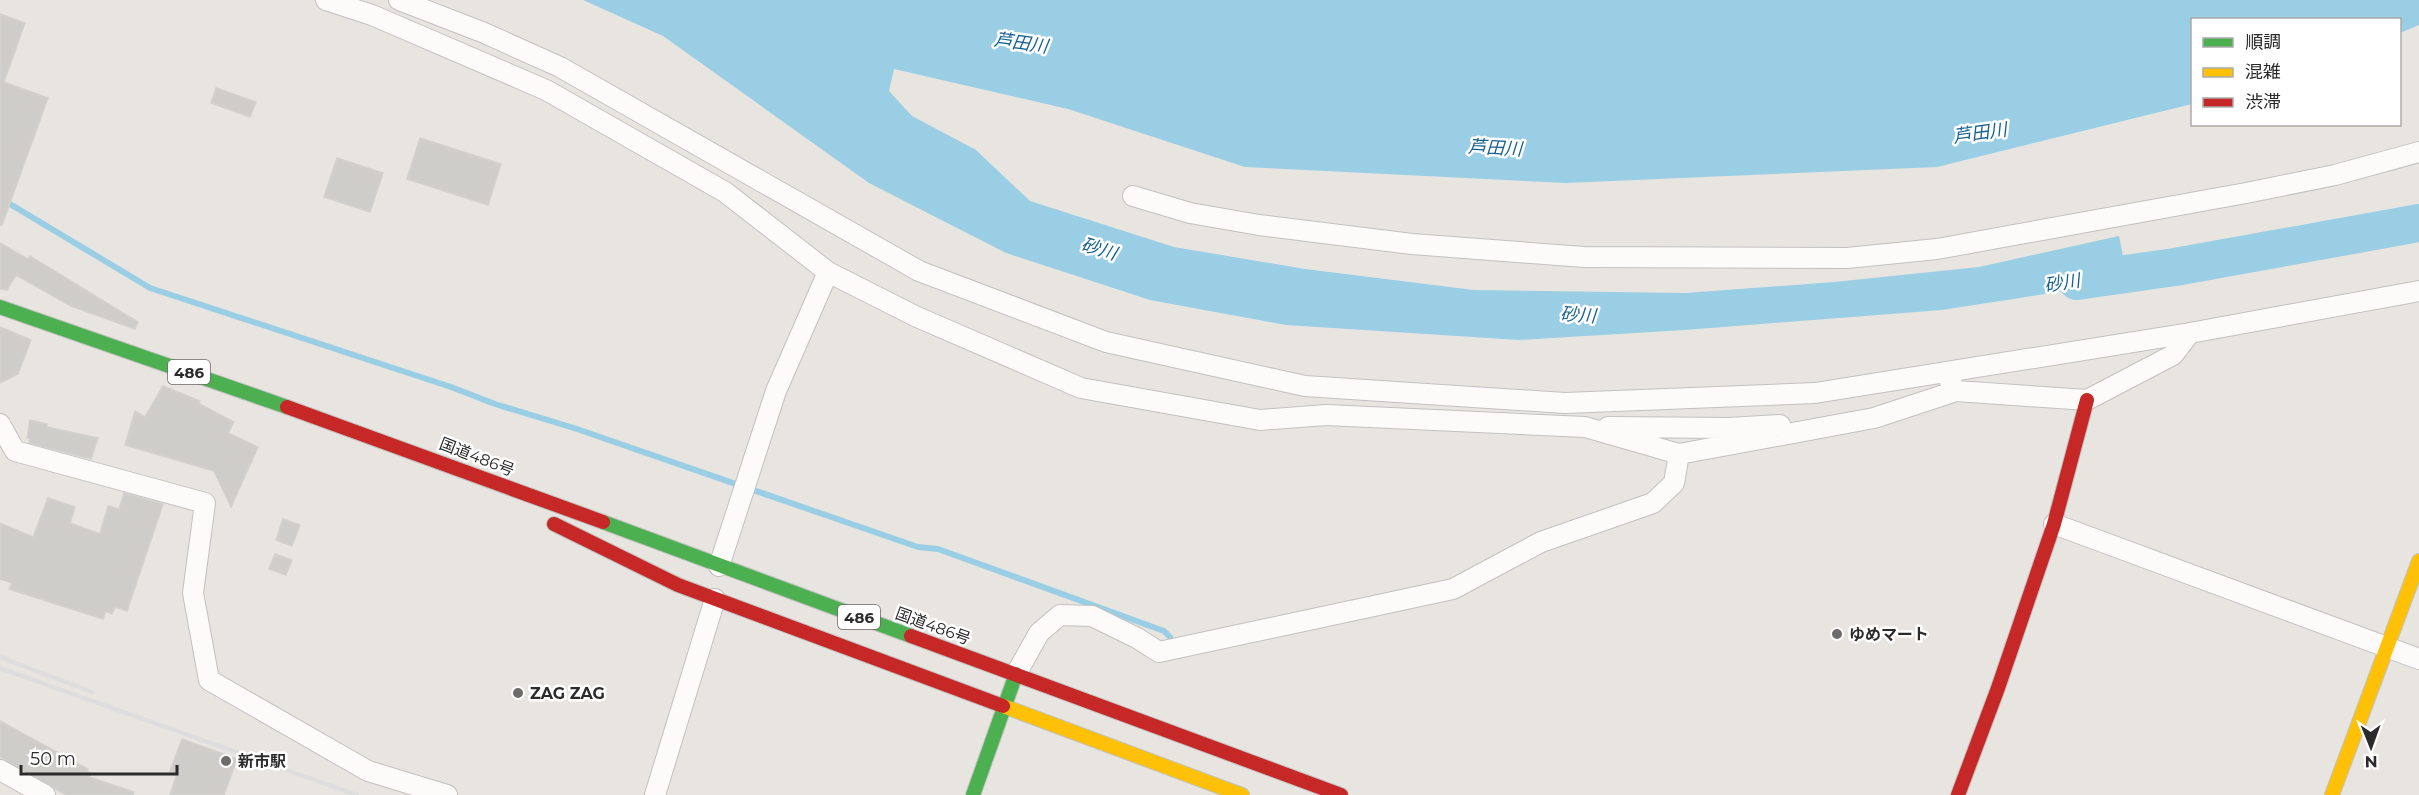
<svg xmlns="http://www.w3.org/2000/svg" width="2419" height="795" font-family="Montserrat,'Noto Sans JP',sans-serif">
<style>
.water{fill:#9acee4}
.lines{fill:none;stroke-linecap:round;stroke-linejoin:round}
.stream{stroke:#9acee4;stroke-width:6}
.river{stroke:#9acee4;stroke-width:38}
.building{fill:#cfcdca;stroke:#d3d1cd;stroke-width:1.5}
.street-casing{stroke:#c2c1c1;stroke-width:22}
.fast-casing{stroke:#c2c1c1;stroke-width:16}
.slow-casing{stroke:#c2c1c1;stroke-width:16}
.jam-casing{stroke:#c2c1c1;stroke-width:16}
.street{stroke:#fcfbfa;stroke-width:20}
.fast{stroke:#4caf50;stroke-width:14}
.slow{stroke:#ffc107;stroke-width:14}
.jam{stroke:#c62828;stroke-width:14}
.rail{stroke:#deddde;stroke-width:4.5}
.poi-dot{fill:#6d6c6b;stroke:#fff;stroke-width:2}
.labels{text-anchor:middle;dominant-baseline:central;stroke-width:5;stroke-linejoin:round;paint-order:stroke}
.shield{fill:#fff;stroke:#6b6b6b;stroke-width:1.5}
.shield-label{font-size:15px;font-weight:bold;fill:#2b2b2b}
.street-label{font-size:16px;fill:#2b2b2b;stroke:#fff}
.poi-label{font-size:16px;font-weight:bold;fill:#2b2b2b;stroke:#fff;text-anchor:start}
.water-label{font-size:18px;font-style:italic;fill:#186292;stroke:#fff}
</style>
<rect width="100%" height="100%" fill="#e8e5e1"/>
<path class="water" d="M583,0H2419V25L2400,33V20H2192V104L1937,167L1566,183L1245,167L1068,109L894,69L889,91L912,116L976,150L1030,201L1174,247L1305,269L1474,290L1685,293L1834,282L1979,267L2119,236L2128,281L1942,310L1685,330L1519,340L1286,325L1150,300L1006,253L869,183L663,36Z"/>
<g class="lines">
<path class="stream" d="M0,198L150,288L451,387L495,404L577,429L918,547L938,549L1164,631L1170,637"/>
<path class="river" d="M2077,281L2175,267L2419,223"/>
</g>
<path class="building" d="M0,14L25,23L4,82L48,98L2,225H0Z
M216,88L256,102L250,117L211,103Z
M420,138L501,164L488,205L407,179Z
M337,158L383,173L370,212L324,197Z
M0,243L28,259L30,256L138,322L135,329L71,306L16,275L7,290L0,289Z
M0,327L31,340L18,374L0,383Z
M163,386L200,401L198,403L234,422L228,433L258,447L231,507L214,471L125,445L135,411L145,417Z
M30,420L47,424V427L98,438L91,459L29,443L30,438H27Z
M124,493L163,504L127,611L115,607L112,614L106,611L103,619L9,589L12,583L0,579V523L33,537L48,498L75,507L70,523L100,534L108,506L119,509Z
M283,519L300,525L292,546L276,540Z
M275,554L292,560L286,575L269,569Z
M0,721L88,769L87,771L91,774L89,777L134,792L133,795H66L0,757Z
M182,739L237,759L224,795H170L177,774L170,771Z"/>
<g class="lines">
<g class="street-casing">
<path id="street" d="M326,0L372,15L546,90L725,192L828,272L915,316L1081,388L1260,420L1326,415L1585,427L1679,454L1874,418L1956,391
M399,0L482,32L560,67L919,271L1106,342L1305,386L1565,403L1815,393L2190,333L2419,291
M1133,196L1190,213L1259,225L1412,244L1584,257L1847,258L1937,249L2246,193L2335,175L2419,152
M1950,381L1956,391L2087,400L2173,355L2190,333
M0,424L15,451L205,503L193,593L209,680L368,771L447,795
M1608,427L1728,428L1780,425
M2054,524L2419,659
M719,566L776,391L828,272
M1016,674L1039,633L1060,615L1092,616L1137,638L1159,652L1453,589L1541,542L1653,503L1674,483L1679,454
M0,770L45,795
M655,795L715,599"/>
</g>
<g class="fast-casing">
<path id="fast" d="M0,307L287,407
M603,522L911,636
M973,795L1016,674"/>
</g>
<g class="slow-casing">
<path id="slow" d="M1003,706L1242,795
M2332,795L2419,561"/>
</g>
<g class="jam-casing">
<path id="jam" d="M287,407L603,522
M554,524L678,585L1003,706
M911,636L1341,795
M1958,795L1998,688L2054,524L2087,400"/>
</g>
<use href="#street" class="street"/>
<use href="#fast" class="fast"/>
<use href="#slow" class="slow"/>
<use href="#jam" class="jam"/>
<path class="rail" d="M0,657L92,692
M0,668L357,795"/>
</g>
<g class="poi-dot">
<circle cx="1837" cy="634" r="6"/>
<circle cx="518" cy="693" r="6"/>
<circle cx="226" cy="761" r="6"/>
</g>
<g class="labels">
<g class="shield">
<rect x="168" y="360" width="42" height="24" rx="4.5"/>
<rect x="838" y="605" width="42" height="24" rx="4.5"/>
</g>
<g class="shield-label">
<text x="189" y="372">486</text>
<text x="859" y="617">486</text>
</g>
<g class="street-label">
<text transform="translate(477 457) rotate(21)">国道486号</text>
<text transform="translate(933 626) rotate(20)">国道486号</text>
</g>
<g class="poi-label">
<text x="1849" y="634">ゆめマート</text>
<text x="530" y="693">ZAG ZAG</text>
<text x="238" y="761">新市駅</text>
</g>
<g class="water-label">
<text transform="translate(1021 43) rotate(8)">芦田川</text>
<text transform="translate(1980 133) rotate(-8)">芦田川</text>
<text transform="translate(1495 148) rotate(3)">芦田川</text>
<text transform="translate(1099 249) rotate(17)">砂川</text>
<text transform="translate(2062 283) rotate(-9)">砂川</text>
<text transform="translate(1578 315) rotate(4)">砂川</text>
</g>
</g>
<rect x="2191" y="18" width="210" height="108" fill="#ffffff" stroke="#aaaaaa" stroke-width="1.5"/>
<rect x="2203" y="38" width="30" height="9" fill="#4caf50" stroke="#aaaaaa" stroke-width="1.5"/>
<text x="2245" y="48" font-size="18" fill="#2b2b2b">順調</text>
<rect x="2203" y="68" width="30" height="9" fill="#ffc107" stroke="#aaaaaa" stroke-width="1.5"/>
<text x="2245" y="78" font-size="18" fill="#2b2b2b">混雑</text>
<rect x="2203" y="98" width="30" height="9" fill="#c62828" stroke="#aaaaaa" stroke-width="1.5"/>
<text x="2245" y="108" font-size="18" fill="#2b2b2b">渋滞</text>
<g transform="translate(2371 747) rotate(179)" stroke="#ffffff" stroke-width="4.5" paint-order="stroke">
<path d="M0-4.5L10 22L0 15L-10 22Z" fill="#2b2b2b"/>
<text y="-9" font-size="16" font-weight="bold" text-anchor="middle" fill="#2b2b2b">N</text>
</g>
<path d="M21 765v9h156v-9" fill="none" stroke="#2b2b2b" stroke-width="3"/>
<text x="30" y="765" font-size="18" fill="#2b2b2b" stroke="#ffffff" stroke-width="4.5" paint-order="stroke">50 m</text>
</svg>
